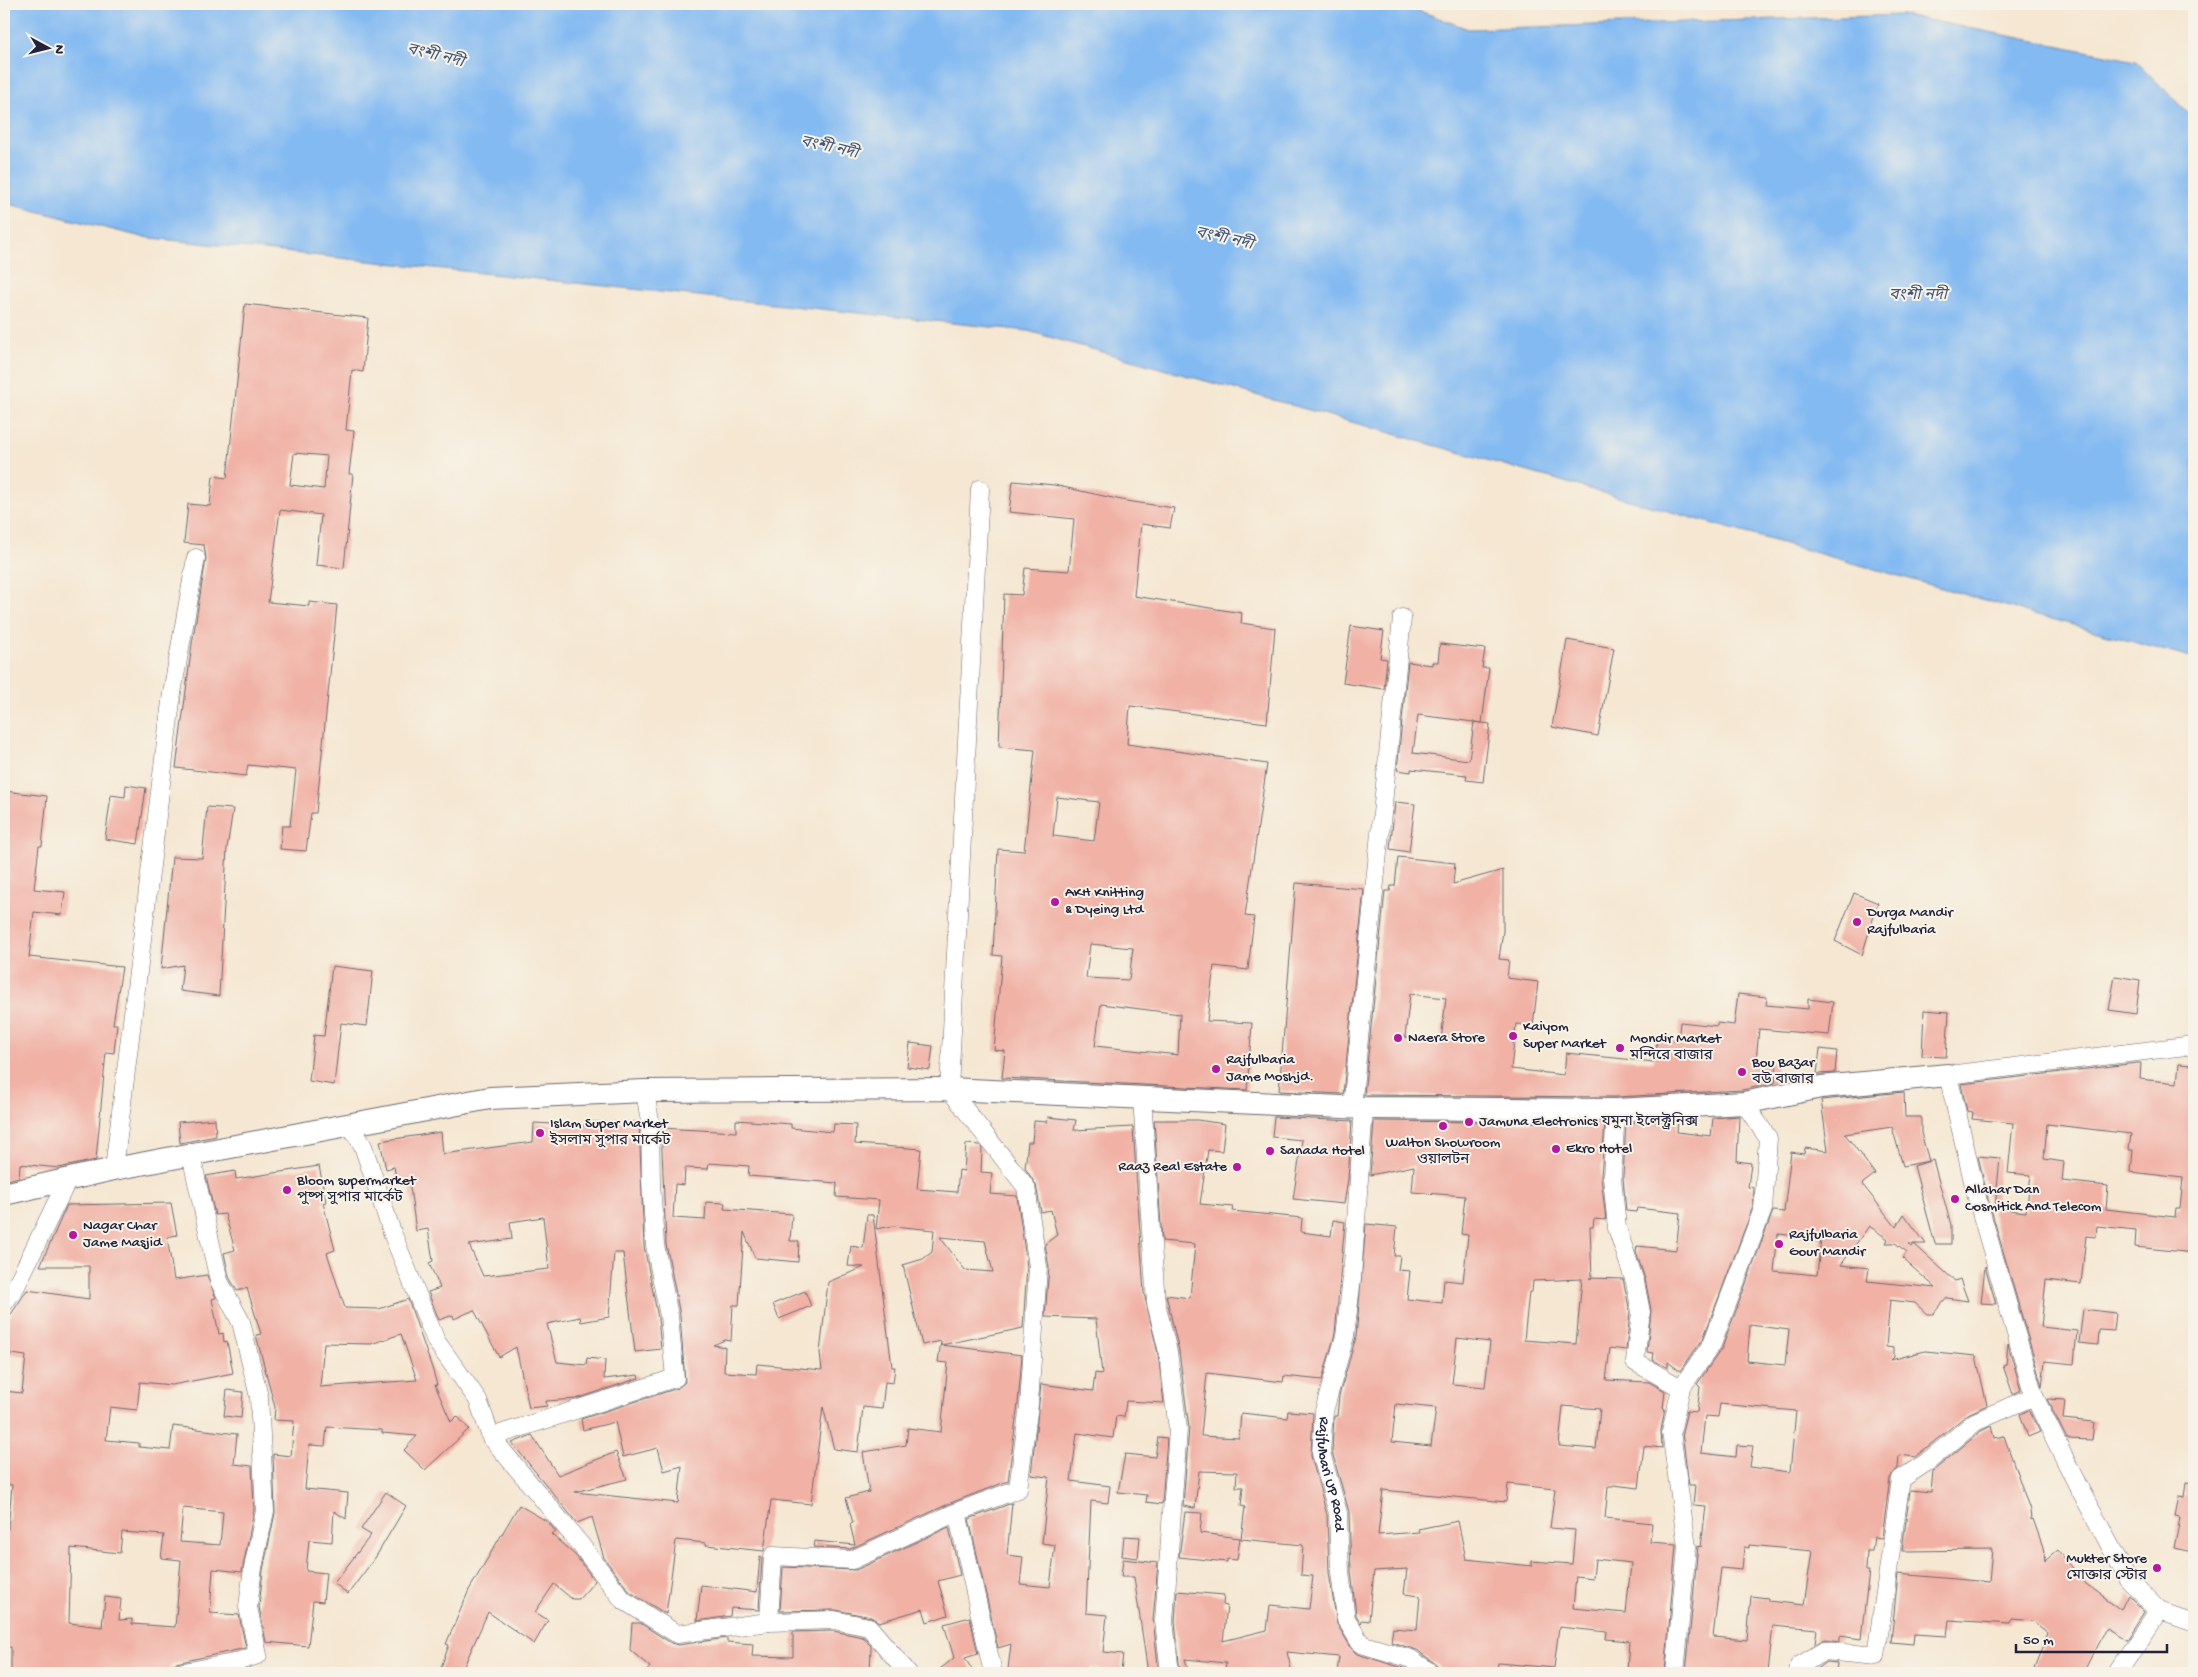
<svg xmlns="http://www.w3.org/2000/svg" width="2198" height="1677" font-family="'Gochi Hand','Noto Sans Bengali',sans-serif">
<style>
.water{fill:#83baf2;stroke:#526e96}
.building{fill:#f1b1a5;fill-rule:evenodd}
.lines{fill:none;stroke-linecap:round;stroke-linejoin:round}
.minor-casing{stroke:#6c6770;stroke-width:19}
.tertiary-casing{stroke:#6c6770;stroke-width:24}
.minor{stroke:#fff;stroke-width:18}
.tertiary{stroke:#fff;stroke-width:22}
.poi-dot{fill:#b5179e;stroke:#f7f3e8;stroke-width:2}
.labels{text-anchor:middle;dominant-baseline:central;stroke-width:4;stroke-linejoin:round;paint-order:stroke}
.poi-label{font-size:15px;fill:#22223b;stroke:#f7f3e8;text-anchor:start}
.street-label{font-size:15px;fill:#22223b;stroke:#f7f3e8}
.water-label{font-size:16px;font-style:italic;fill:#44577b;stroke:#f7f3e8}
</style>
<rect width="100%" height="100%" fill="#f7f3e8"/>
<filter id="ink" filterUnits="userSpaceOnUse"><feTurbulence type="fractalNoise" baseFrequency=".02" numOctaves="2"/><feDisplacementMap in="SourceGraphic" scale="10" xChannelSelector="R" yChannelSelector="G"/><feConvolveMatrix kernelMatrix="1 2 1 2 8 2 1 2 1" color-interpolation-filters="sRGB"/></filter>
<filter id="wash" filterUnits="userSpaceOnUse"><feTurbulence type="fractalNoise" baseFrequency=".0096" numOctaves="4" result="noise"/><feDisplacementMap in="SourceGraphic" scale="20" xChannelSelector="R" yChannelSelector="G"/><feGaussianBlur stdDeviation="1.12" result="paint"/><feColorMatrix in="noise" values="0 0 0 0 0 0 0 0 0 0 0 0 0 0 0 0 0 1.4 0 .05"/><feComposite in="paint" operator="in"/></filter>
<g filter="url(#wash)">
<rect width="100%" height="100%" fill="#f5e7d2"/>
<path class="water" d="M4,4H1401L1468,29L1903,15L2136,61L2194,119V659L1028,331L142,237L4,203Z"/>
<g id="blocks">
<path class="building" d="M245,304L368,318L363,372L352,370L346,430L354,431L349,474H353L344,568L316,565L321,515L280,510L268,602L309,606V602L337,605L316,813H311L306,851L280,849L282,826H290L296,770L248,765L246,776L176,768L192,644L206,559L204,545L184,543L188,504L210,506L213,476L227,478ZM294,453L327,456L324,489L290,485Z
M1013,481L1054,485L1126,501L1174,508L1170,528L1141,524L1134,596L1242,613L1241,623L1275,628L1267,723L1130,706L1127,744L1267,764L1245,916L1254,917L1248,970L1214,966L1207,1021L1252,1023L1247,1090L1002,1078L1005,1051L994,1050L1002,956L993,955L998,849L1024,851L1035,750L999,747L1004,594L1022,595L1025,568L1069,571L1074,519L1009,512ZM1057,797L1099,802L1094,841L1053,836ZM1090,944L1133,948L1129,980L1086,978ZM1101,1004L1180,1014L1178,1055L1095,1046Z
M1351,626L1384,631L1380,658L1387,659L1384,689L1343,683Z
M1567,640L1614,648L1598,736L1552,727Z
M1440,644L1485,649L1482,668H1489L1482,723L1418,715L1413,753L1469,760L1474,722L1490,724L1483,782L1466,780L1467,775L1411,769V772L1397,770L1408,662L1432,665V662H1438Z
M126,785L146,788L138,844L105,839L111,795L125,797Z
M4,791L47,796L42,846H39L34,889L65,892L62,915L34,912L29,957L122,967L113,1024H117L114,1053L106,1052L96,1160L59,1168L20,1164L19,1177L4,1181Z
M1395,802L1415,804L1409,852L1390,849Z
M207,807L233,809L227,848L219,996L180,991L183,965L161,969L172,857L202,858Z
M1398,857L1455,863L1453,884L1503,870V931L1499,959L1509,960L1507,978L1538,982L1533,1026L1516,1024L1511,1069L1564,1075L1566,1053L1654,1062L1657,1039L1678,1041L1680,1022L1717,1026V1023L1734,1025L1738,994L1767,997L1766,1005L1808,1009V999L1833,1002L1829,1035L1759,1029L1756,1061L1777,1063L1775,1083L1742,1090L1616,1097L1364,1095L1385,891H1390L1391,886H1395ZM1410,994L1446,998L1441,1041L1405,1037Z
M1296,883L1364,889L1343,1094L1279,1091Z
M1854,893L1878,903L1862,955L1835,941Z
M332,966L373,971L367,1026L341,1023L334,1085L309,1081L314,1035L324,1036Z
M2115,976L2140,980L2136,1014L2109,1010Z
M1924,1010L1949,1012L1946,1057L1922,1056Z
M910,1043L933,1046L930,1070L907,1067Z
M1820,1049L1837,1051L1835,1073L1817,1074Z
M2137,1063H2141L2140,1079L2177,1083L2179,1064L2194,1065V1253L2135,1247L2136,1230L2097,1226L2096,1237L2086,1236L2081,1284L2046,1280L2041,1327L2077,1331L2074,1364L2045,1361L2042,1386L1988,1199L1978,1156L2000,1158L1995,1208L2026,1212L2031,1175L2008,1173L2013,1123L1972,1119L1973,1112L1967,1111L1961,1084ZM2047,1124L2131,1134L2129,1150H2133L2131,1172L2183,1178L2180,1209H2176L2175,1217L2106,1209L2108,1186L2062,1181L2064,1162L2044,1159Z
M1904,1092L1905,1117H1921V1133L1929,1161L1903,1166L1892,1127L1845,1134L1875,1174L1862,1184L1896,1227L1904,1214L1926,1244H1909L1912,1247L1914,1244L1955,1281L1960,1279L1968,1301L1947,1298L1933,1314H1927L1915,1303L1890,1300L1886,1347L1894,1348V1357L1891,1360L1925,1351L1976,1356L1987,1405L1968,1414L1915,1457L1899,1455L1898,1468L1890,1478L1882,1538L1874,1537L1872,1551H1867L1866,1571H1869L1861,1639L1840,1636V1642L1824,1640L1815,1644L1817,1629L1773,1625L1768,1673H1686L1698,1546L1701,1547L1706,1506L1693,1505L1695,1485H1689L1682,1432L1687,1411L1697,1412L1700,1387L1697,1384L1722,1348L1773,1211L1784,1212L1791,1152L1804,1154L1805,1148L1828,1151L1821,1100ZM1869,1226L1888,1239L1886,1243H1895L1907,1252L1902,1258L1936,1288L1867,1281L1869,1268L1841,1265ZM1778,1234L1821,1238L1817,1275L1774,1271ZM1750,1325L1789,1330L1785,1365L1747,1361ZM1720,1404L1796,1411L1790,1472L1750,1467L1753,1446L1737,1445L1736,1457L1701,1453L1705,1416L1718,1417ZM1749,1545L1812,1551L1804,1605L1768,1601V1598L1751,1596L1747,1640L1713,1637L1721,1568L1742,1570L1744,1547L1749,1548Z
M1739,1116L1737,1161L1751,1163L1748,1187L1754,1188L1753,1207L1703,1339L1680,1371L1668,1362V1368L1653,1360L1654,1353L1647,1352L1651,1310L1645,1279L1636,1252L1637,1246L1676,1250L1680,1213L1637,1208L1636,1212L1626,1211L1623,1177L1626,1123L1678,1120L1677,1132L1711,1136L1713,1118Z
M1048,1117L1076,1120L1074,1130L1133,1127L1144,1293L1158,1354L1164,1403L1126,1401L1124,1417L1116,1416L1113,1438L1077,1433L1071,1481L1110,1486L1108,1503L1091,1501L1086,1613L1107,1615L1103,1652L1123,1654L1121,1671L1091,1668V1673H1050L1008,1669L1011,1644L998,1648L969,1519L1012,1503L1007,1555L1023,1557L1020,1584L1050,1587L1055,1545L1042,1543L1049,1477L1031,1475L1041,1384L1093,1391L1095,1373L1102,1374L1096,1319L1045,1317L1049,1267L1045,1244L1057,1235L1051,1210L1041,1212L1036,1185L1025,1168L1028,1142H1032L1034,1121L1047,1122Z
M1274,1117L1352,1121L1348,1179L1344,1204L1293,1199L1302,1140L1272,1137Z
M215,1119L216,1136L180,1143L178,1122Z
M736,1120L791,1124V1128L833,1132L834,1124L856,1125L855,1144L921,1149L917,1189L957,1192L959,1170L964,1171L966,1144L980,1145L982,1149L981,1172L992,1173L990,1194L1017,1196L1027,1267L1023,1328L941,1345L1022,1355L1018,1404L1008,1481L953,1502L850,1549L814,1547L815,1541L855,1545L850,1524L853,1523L846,1498L869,1492L863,1452L906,1445L908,1428L941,1432L948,1363L938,1362L941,1341L922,1345L903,1265L923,1259L932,1252L934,1230L893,1226L876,1229L879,1200L836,1197L837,1183L748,1176L749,1166L709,1163L708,1169L685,1168L684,1185L675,1184L673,1218L705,1220L706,1202L725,1203L724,1209L792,1214L790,1241H799L798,1262L755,1258L744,1232L739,1305H733L731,1341L725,1340L713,1345L725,1347L724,1372L756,1374L757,1364L822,1370L820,1353L828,1282L864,1267L848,1266L851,1246L863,1248L867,1215H873L892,1367H895L893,1383L885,1382L882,1409L863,1407L858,1452L834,1449L823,1407L811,1504L771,1500L764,1551L706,1545V1543L676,1540L666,1614L630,1592L604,1558L592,1517L577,1523L512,1443L532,1435L558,1475L616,1452L627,1479L575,1492L678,1503L682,1466L664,1471L658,1448L623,1457L615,1422L583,1430L581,1419L678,1388L685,1382L680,1315L666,1244L661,1128L736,1132ZM940,1237L985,1241L993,1272L965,1270Z
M1154,1120H1197L1225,1124L1222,1151L1208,1150L1200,1204L1233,1207L1232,1211L1302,1218L1301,1232L1331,1236L1333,1220L1345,1222L1335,1334L1322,1380L1284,1376L1283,1382L1207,1373L1201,1436L1239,1438L1241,1413L1287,1418L1288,1411L1313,1413L1311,1456L1327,1515L1329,1573L1337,1624L1352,1649L1357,1654L1406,1669L1413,1673H1337L1339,1657L1287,1652L1292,1673H1225L1226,1663L1185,1659L1189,1673H1180L1175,1621L1177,1591L1224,1595L1223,1605L1227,1606L1223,1641L1267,1630L1270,1605L1309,1609L1313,1576L1301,1575L1303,1545L1241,1539L1245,1507L1241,1506L1243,1487H1236L1237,1472L1199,1471L1195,1508L1183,1506L1189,1428L1179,1351L1166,1295L1190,1298L1195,1244L1162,1241Z
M1374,1121L1605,1123L1601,1177L1606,1220L1594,1219L1593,1227H1590L1592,1278H1589L1623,1279L1630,1312L1626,1350L1610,1348L1606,1380L1649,1382L1665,1391L1663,1409H1665L1661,1430L1662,1448L1644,1446L1639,1488L1613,1485V1487H1608L1605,1518L1652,1523L1650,1542L1676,1544L1665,1673L1627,1671L1629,1641L1606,1639L1607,1632L1559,1627L1554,1668L1498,1663L1497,1673H1442L1437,1665L1417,1650L1391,1642L1393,1628L1417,1630L1420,1596L1404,1594L1407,1569L1374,1571L1369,1621L1362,1620L1361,1624L1356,1615L1351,1571L1349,1512L1332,1452L1334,1416H1337L1339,1396L1356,1337L1366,1224L1397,1227L1394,1256H1400L1398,1270L1410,1271L1407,1299L1442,1303L1444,1280L1463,1282L1468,1235L1461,1234L1465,1196L1412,1192L1414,1166L1370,1175ZM1582,1279L1576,1344L1524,1340L1529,1292H1532L1533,1281ZM1457,1338L1490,1342L1485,1387L1452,1384ZM1396,1404L1436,1408L1431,1446L1392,1442ZM1563,1406L1600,1409L1596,1449L1559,1446ZM1508,1484L1555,1489L1550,1528L1575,1530L1572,1564L1532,1561V1566L1466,1559L1458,1521L1418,1529L1419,1532L1378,1535L1383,1490L1506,1502ZM1595,1559L1631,1563L1626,1613L1573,1608L1576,1576L1593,1578Z
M587,1122H639L644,1246L658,1318L661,1349L635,1352L623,1253H614L609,1317L581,1322L580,1317L547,1324L557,1362L586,1365L587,1358L605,1360L604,1379L638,1375L639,1378L576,1399L546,1401L547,1406L529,1408L516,1347L499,1357L474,1310L454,1319L453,1315L439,1320L428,1292L440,1288L429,1263L433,1261L428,1229L416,1231L409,1180L397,1182L394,1167L386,1169L380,1141L441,1132L443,1154L533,1142L534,1123L587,1126ZM543,1217L549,1269L483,1276L469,1245L512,1239L510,1222Z
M1933,1160L1951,1225V1244H1935L1914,1166Z
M319,1166L326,1202L323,1203L335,1250L327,1253L345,1308L379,1309L408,1299L432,1368L437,1385H435L451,1422L457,1416L469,1429L425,1470L404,1450L417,1436L382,1433V1430L327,1427L325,1446L309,1445L305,1489L348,1493L346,1519L334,1511L332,1542L309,1540L306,1571L326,1573L323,1602L313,1601L308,1646L266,1642L259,1607L263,1570L275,1513L273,1454L291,1456L294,1421L274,1420L275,1407L256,1335L261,1334L247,1288L237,1291L229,1277L224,1253L235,1250L225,1214L215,1215L206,1176L235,1171L236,1179ZM401,1334L417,1380L320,1387L324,1343L371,1344Z
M171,1203L177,1235L167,1237L174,1280L207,1275L216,1298L212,1299L219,1334L223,1333L224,1342L227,1341L233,1373L172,1385L140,1382L137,1410L110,1407L106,1440L139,1443V1447L170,1450L173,1426L237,1434L234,1464L252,1466L254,1510L242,1572L213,1569L210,1613L239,1615L246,1648L176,1663L171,1665L168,1673H11V1647H4V1529H8L12,1485L4,1484V1391L22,1393L26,1356L4,1353V1325L27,1290L89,1299V1266H40L67,1205ZM183,1508L223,1512L220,1545L180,1542ZM122,1532L164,1535L161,1558L181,1560L175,1627L132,1624V1619L119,1620L121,1599L105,1597L102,1627L69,1623L71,1548L120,1553Z
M1985,1266L1996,1304L1981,1303Z
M805,1291L811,1306L779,1319L773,1304Z
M2083,1309L2116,1313L2114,1331L2099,1330L2098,1345L2079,1343Z
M2008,1344L2021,1390L2013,1394L2003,1366L2006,1365Z
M227,1390L243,1392L241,1418L224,1416Z
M2047,1399L2065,1400L2063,1419L2094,1422L2092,1440L2067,1439Z
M2029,1410L2040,1432L2028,1437L2020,1414Z
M1991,1426L1994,1438L2004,1436L2030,1510L2031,1520L2033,1519L2043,1547L2045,1561L2058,1550L2086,1584L2121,1609L2128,1595L2145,1612L2127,1640L2106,1628L2083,1673H2044L2034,1669L2048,1633L2033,1621L2012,1619L2011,1624L1949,1620L1947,1636L1914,1634L1913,1644L1891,1642L1898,1574L1989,1582L1992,1550L1902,1551L1910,1490L1931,1492L1933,1471L1981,1431Z
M1158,1437L1167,1438L1162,1504L1146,1502L1147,1495L1118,1492L1125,1454L1155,1457Z
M2186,1483L2194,1484V1552L2174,1548L2180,1518L2175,1517L2179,1496L2184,1497Z
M386,1492L406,1506L375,1558L348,1594L334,1583L371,1535L361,1529Z
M519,1505L548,1522L556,1532L551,1534L576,1556L595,1581L579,1599H572L554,1584L535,1612L548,1620L534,1644L488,1612L461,1673H439L449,1645L446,1644L469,1590Z
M1185,1512L1202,1513L1200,1533L1240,1538L1237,1560L1227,1559V1562L1179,1557Z
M949,1527L960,1575L938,1581L948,1615L927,1622L923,1609L879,1622L871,1617L836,1610L780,1611L783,1567L856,1570Z
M1124,1536L1140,1537L1138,1558L1122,1556Z
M760,1556L762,1557L759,1610L731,1608L730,1616L697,1621L701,1585L757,1592Z
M1123,1559L1158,1563L1153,1620L1159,1673H1148L1134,1577H1121Z
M970,1617L978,1654L965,1658L974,1673H935L954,1658L944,1624Z
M632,1623H640L671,1643L678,1645L727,1638V1642L753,1644L752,1656L793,1657V1632L833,1631L863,1637L871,1646L870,1673H645L650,1667L630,1650Z
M1826,1662L1837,1663L1836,1673H1811Z"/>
</g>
</g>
<g filter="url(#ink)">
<use href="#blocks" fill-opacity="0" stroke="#6c6770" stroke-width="1"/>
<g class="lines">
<g class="minor-casing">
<g id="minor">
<path d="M2194,1045L1948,1075L1978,1202L2034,1396L2077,1484L2128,1579L2159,1611L2194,1623"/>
<path d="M1142,1098L1156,1303L1168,1352L1178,1429L1164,1621L1170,1673"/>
<path d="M1352,1107L1402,618"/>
<path id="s1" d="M1364,1108L1352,1278L1345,1336L1324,1411L1321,1453L1338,1513L1340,1572L1346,1619L1361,1644L1411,1659L1431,1673"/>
<path d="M1616,1110L1612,1177L1617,1228L1635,1282L1641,1312L1635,1362L1681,1388"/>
<path d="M350,1124L363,1146L393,1235L436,1341L478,1400L491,1437L580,1544L623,1600L677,1634L769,1622L834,1620L869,1627L908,1673"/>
<path d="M114,1169L172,693L196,558"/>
<path d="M4,1303L16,1286L68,1179"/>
<path d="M491,1437L675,1378L669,1316L655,1245L651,1182L650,1122L645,1091"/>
<path d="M957,1512L1018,1489L1029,1405L1038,1267L1026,1187L949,1089L980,489"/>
<path d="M769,1622L773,1556L852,1560L957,1512L993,1673"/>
<path d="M178,1673L233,1663L258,1655L248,1607L253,1568L265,1511L259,1397L241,1322L219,1281L191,1155"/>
<path d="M1675,1673L1687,1547L1671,1432L1681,1388L1712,1344L1763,1209L1768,1138L1744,1103"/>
<path d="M1798,1673L1799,1666L1824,1651L1876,1656L1901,1479L1927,1462L1975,1422L2034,1396"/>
<path d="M2118,1673L2159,1611"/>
</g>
</g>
<g class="tertiary-casing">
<path id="tertiary" d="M4,1194L114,1169L490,1098L645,1091L949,1089L1364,1108L1616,1110L1744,1103L1821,1087L1948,1075"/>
</g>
<use href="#minor" class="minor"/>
<use href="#tertiary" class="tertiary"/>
</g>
</g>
<g class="poi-dot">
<circle cx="1055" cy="902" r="5"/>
<circle cx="1857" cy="922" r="5"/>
<circle cx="1513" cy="1036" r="5"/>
<circle cx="1398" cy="1038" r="5"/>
<circle cx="1620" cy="1048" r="5"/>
<circle cx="1216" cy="1069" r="5"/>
<circle cx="1742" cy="1072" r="5"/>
<circle cx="1469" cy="1122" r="5"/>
<circle cx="1443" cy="1126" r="5"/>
<circle cx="540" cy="1133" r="5"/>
<circle cx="1556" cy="1149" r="5"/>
<circle cx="1270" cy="1151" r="5"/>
<circle cx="1237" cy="1167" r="5"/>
<circle cx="287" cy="1190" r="5"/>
<circle cx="1955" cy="1199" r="5"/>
<circle cx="73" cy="1235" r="5"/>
<circle cx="1779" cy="1244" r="5"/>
<circle cx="2157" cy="1568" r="5"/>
</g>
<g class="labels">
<g class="poi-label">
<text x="1065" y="893">AKH Knitting<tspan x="1065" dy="17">&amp; Dyeing Ltd</tspan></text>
<text x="1867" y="913">Durga Mandir<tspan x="1867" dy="17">Rajfulbaria</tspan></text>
<text x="1523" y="1027">Kaiyom<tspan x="1523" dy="17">Super Market</tspan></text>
<text x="1408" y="1038">Naera Store</text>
<text x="1630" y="1039">Mondir Market<tspan x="1630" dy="17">মন্দিরে বাজার</tspan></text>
<text x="1226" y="1060">Rajfulbaria<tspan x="1226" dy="17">Jame Moshjd.</tspan></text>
<text x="1752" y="1063">Bou Bazar<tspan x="1752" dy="17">বউ বাজার</tspan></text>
<text x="1479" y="1122">Jamuna Electronics যমুনা ইলেক্ট্রনিক্স</text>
<text x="550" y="1124">Islam Super Market<tspan x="550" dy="17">ইসলাম সুপার মার্কেট</tspan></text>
<text x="1443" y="1143" text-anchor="middle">Walton Showroom<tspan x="1443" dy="17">ওয়ালটন</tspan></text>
<text x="1566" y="1149">Ekro Hotel</text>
<text x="1280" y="1151">Sanada Hotel</text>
<text x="1227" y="1167" text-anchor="end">Raaz Real Estate</text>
<text x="297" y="1181">Bloom supermarket<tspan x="297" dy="17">পুষ্প সুপার মার্কেট</tspan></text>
<text x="1965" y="1190">Allahar Dan<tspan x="1965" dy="17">Cosmitick And Telecom</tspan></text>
<text x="83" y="1226">Nagar Char<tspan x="83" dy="17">Jame Masjid</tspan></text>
<text x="1789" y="1235">Rajfulbaria<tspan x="1789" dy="17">Gour Mandir</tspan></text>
<text x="2147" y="1559" text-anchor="end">Mukter Store<tspan x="2147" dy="17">মোক্তার স্টোর</tspan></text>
</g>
<g class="street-label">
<text stroke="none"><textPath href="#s1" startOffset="371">Rajfulbari UP Road</textPath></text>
</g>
<g class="water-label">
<text transform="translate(435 57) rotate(14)">বংশী নদী</text>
<text transform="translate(829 149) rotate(13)">বংশী নদী</text>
<text transform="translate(1224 240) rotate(13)">বংশী নদী</text>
<text x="1918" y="296">বংশী নদী</text>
</g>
</g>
<rect width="2198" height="1677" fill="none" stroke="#f7f3e8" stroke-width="20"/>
<g transform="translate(48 48) rotate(97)" stroke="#f7f3e8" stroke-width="4" paint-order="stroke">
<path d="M0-4L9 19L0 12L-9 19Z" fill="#22223b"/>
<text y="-8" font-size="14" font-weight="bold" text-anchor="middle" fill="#22223b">N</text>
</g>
<path d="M2016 1644v8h151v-8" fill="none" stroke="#22223b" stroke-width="2.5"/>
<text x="2023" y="1644" font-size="15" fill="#22223b" stroke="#f7f3e8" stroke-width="4" paint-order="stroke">50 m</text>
</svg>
